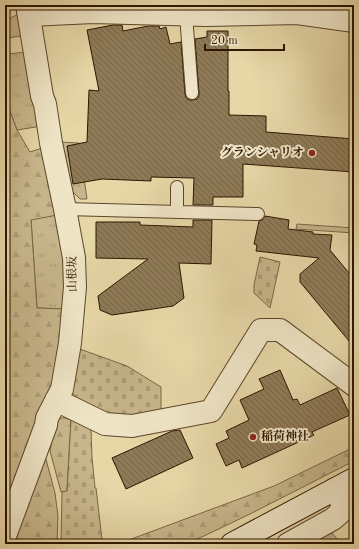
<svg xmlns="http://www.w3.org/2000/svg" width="359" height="549" font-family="'Old Standard TT','Noto Serif JP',serif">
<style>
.grass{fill:url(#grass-tufts);stroke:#7a6646;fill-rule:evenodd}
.forest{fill:url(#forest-firs);stroke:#7a6646}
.cemetery{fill:url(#cemetery-stones);stroke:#7a6646}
.building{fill:url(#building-back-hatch);stroke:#2e1500}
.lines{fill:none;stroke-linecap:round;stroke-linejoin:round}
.service-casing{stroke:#5c462a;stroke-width:14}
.minor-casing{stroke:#5c462a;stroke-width:24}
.secondary-casing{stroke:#2e1500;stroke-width:24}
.service{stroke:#efe5c6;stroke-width:12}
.minor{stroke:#efe5c6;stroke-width:22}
.secondary{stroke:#efe5c6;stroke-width:22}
.poi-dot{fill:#8f2418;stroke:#efe5c6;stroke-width:1.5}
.labels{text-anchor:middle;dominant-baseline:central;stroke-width:4;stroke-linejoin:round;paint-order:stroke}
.poi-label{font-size:12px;font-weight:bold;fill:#2e1500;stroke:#efe5c6;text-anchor:end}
.street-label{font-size:12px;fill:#2e1500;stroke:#efe5c6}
</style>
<defs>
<pattern id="grass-tufts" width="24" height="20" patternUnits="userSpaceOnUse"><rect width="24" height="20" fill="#c7b68b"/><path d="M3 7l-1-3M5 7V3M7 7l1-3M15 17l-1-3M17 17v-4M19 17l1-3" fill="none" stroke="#ab9c76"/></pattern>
<pattern id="forest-firs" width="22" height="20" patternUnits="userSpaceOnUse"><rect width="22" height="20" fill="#c7b68b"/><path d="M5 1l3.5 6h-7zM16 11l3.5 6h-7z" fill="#ab9c76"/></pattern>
<pattern id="cemetery-stones" width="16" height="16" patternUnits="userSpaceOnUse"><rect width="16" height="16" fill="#c7b68b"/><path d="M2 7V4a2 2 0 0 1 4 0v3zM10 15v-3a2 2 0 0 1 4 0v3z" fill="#ab9c76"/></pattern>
<pattern id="building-back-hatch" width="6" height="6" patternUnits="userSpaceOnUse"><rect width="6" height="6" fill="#8e7a57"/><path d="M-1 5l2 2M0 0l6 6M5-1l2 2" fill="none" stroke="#746346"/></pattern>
</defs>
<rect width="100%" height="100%" fill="#e6d7a7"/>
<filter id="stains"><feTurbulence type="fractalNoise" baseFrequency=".005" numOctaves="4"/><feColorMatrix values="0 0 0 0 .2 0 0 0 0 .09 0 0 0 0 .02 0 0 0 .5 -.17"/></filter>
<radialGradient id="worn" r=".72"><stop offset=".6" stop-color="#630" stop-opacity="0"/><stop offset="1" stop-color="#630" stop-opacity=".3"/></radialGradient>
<path class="grass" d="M22,12L42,126L17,130L5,98V21ZM23,36L25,52L8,54L6,38Z
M58,142L79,143L87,199H80L71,190Z
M57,215L66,264V309L37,308L31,219Z
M297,224L354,228V233L296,229Z
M328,528L341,544H300Z"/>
<path class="forest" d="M5,98L17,130L30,152L45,147L57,215L31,220L37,308L66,309L52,391L11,497H5Z
M56,418H65L71,420L67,491L61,492L50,451L51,444Z
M354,447V461L250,514L204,536L184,544H118L274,486Z
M44,452L55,493L58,516L57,543L10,544Z"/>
<path class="cemetery" d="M260,257L280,262L270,308L254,293V285Z
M77,348L127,366L161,387V412L132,416L107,414L74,397L72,391Z
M71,420L91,429L92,457L95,488H96L102,540L61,543L62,492L67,491Z"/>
<path class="building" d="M113,25H122L123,31L148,26H159L160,29L166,27L170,44L181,42L185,94L186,98L189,100H192L197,99L199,96V93L195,39L207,37V31H228V91H229V115L266,116V132L354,139V172L243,164V197H213V205H193L194,178L151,177V181L102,179L73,184L67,146L87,142L89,90L99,91L87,30Z
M265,216L289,220L288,229L313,232V234L332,235L330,250L354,279V347L300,282V274L319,258L256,251L257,245L254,244L259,221L262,220Z
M193,220H212L211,264L179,263L184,298L173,306L112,315L100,310L98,296L148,259L96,258V222H140V225L193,227Z
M280,370L293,400L297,399L300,405L337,388L350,415L312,432L314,435L242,468L239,460L226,466L216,444L229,438L226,431L249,420L240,400L264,389L259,379Z
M180,430L193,458L126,489L112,458L172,431Z"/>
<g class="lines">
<g class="service-casing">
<path id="service" d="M186,15L192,93
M177,187V211
M65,209L258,214"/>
</g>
<g class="minor-casing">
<path id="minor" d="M29,15L93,12L206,15L297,13L354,21
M56,400L105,424L132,426L211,411L261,330H280L354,385
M5,536L46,425L47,418L62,389L70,343L75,287L74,258L65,209L51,143L45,104L42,96L27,5
M288,544L333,519L341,512L342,503L335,489"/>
</g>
<g class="secondary-casing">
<path id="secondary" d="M232,544L354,479"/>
</g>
<use href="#service" class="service"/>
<use href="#minor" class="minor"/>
<use href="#secondary" class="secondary"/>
</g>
<g class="poi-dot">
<circle cx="312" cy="153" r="4"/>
<circle cx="253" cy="437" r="4"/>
</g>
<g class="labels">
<g class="poi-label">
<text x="304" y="153">グランシャリオ</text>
<text x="261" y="437" text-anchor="start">稲荷神社</text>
</g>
<g class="street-label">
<text transform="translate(73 274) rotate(-91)">山根坂</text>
</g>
</g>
<rect width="359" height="549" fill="none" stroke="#e6d7a7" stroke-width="20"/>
<rect x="6" y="6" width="347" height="537" fill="none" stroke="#2e1500" stroke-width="2"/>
<rect x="10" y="10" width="339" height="529" fill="none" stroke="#2e1500"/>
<path d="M205 44v6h79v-6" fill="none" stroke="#2e1500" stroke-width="2"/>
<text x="211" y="44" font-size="12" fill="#2e1500" stroke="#efe5c6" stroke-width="3" paint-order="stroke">20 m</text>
<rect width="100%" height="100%" filter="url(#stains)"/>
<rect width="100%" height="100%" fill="url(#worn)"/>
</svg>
